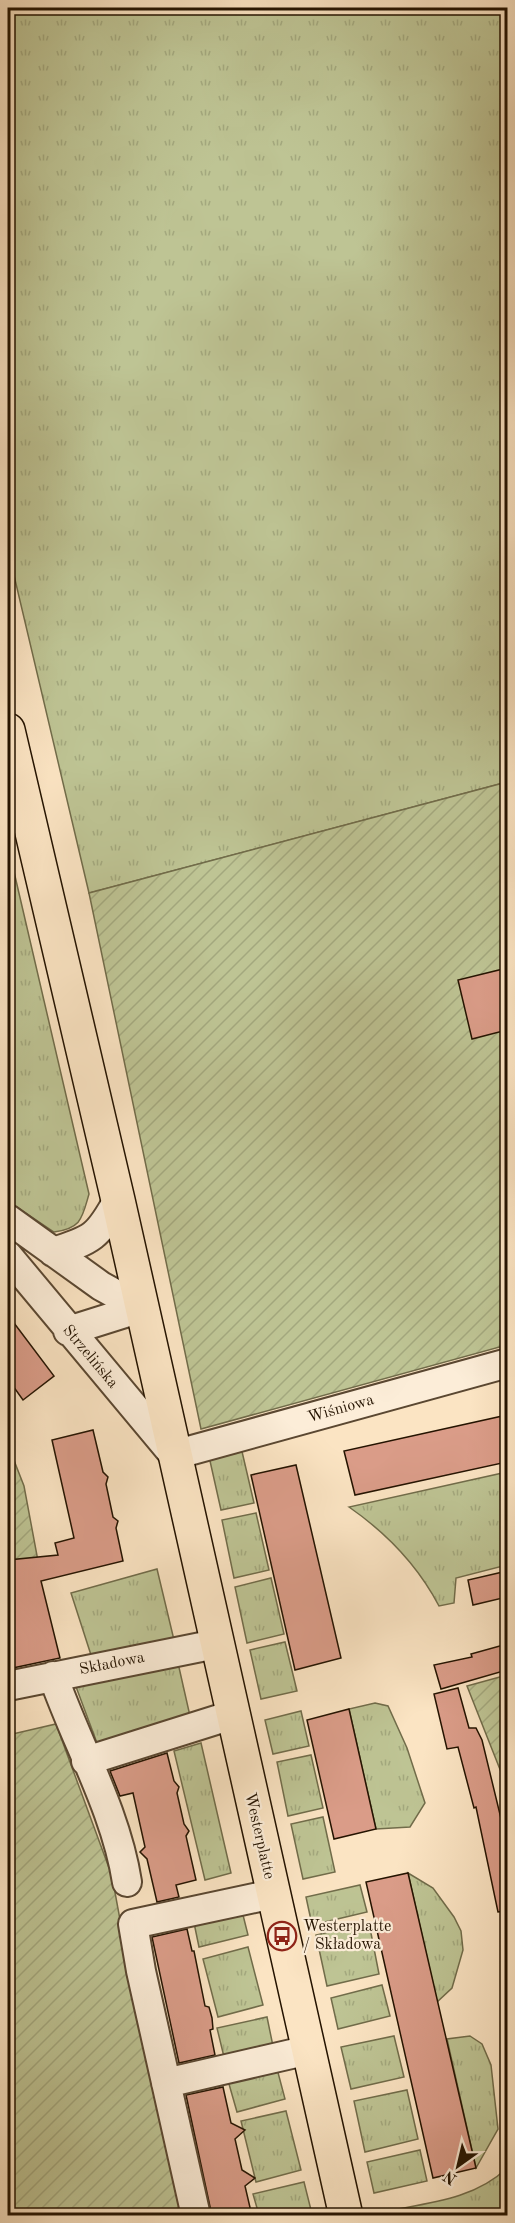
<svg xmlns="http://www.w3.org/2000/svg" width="515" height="2223" font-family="'Old Standard TT',serif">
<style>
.grass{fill:url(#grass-tufts);stroke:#716c4a;stroke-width:1.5}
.garden{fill:url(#garden-furrows);stroke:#716c4a;stroke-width:1.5}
.building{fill:#da9c88;stroke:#241300;stroke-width:1.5}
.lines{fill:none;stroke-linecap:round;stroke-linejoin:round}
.minor-casing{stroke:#5a4731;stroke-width:32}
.major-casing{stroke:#241300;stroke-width:36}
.minor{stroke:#fcedd8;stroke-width:28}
.major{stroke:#fbe4c3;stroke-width:33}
.labels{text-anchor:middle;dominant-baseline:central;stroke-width:4.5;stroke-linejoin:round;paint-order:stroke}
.street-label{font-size:16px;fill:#241300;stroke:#fcedd8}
.poi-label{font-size:16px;fill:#241300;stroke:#fcedd8;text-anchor:start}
</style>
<defs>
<pattern id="grass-tufts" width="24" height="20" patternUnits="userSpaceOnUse" patternTransform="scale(1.5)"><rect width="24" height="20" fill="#bec494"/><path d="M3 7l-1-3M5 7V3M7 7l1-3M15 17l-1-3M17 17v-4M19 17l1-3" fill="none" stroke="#a3a87e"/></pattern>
<pattern id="garden-furrows" width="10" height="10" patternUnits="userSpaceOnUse" patternTransform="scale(1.5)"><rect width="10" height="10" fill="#bec494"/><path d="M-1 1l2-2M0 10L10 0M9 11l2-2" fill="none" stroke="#a3a87e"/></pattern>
</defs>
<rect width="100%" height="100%" fill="#fbe4c3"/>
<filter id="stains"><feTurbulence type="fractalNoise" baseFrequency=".00333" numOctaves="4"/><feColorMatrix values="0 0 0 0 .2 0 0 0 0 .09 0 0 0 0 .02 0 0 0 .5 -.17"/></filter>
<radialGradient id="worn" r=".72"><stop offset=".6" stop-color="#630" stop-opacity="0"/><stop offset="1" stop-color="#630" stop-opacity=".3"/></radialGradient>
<path class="grass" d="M8,8H507V782L89,893L8,550Z
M8,846L89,1194C82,1218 82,1228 54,1232L8,1201Z
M240,1443L254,1503L221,1510L208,1452Z
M507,1472V1565L456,1578L454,1603L439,1606C418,1566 385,1532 349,1507Z
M256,1513L269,1570L234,1578L222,1520Z
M157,1569L174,1640L92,1658L71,1593Z
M271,1578L284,1634L247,1643L235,1587Z
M285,1642L297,1691L261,1699L250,1650Z
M178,1663L190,1716L97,1743L75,1684Z
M375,1703L388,1706L407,1748L425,1803L410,1827L376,1829L349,1709Z
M301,1711L309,1746L273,1754L265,1720Z
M201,1743L231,1873L205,1880L174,1751Z
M311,1755L323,1808L288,1816L277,1762Z
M323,1817L335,1872L303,1879L291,1824Z
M408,1873L433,1888L454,1917L461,1931L463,1950L452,1988L437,2002Z
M360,1885L367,1912L312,1925L306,1897Z
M241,1907L248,1935L199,1947L193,1918Z
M369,1923L379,1974L327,1986L316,1935Z
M248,1947L263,2005L218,2017L203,1959Z
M382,1985L390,2016L338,2029L331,1998Z
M267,2017L274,2051L225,2061L217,2028Z
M394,2036L404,2077L351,2089L341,2047Z
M470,2036L482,2044L491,2065L498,2129L476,2168L447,2039Z
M276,2065L285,2099L237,2112L227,2077Z
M407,2090L418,2139L365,2152L354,2101Z
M286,2111L301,2170L256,2182L241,2121Z
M420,2150L427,2181L374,2193L367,2162Z
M507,2168V2215H383L382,2212C426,2203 474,2200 507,2168Z
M304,2182L312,2214L259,2215L253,2194Z"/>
<path class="garden" d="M507,782V1345L201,1429L89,893Z
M8,1445L24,1486L41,1577L8,1592Z
M507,1675H508L507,1781L501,1772L467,1686Z
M56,1724L112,1876L132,1985L185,2215H8V1735Z"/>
<path class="building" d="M503,969L507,987V1030L472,1039L458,980Z
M8,1315L54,1376L23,1400L8,1379Z
M507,1415V1462L355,1495L344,1451Z
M93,1430L103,1472L108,1477L106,1484L113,1517L118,1521L116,1528L123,1561L41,1581L60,1658L8,1669V1560L58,1555L55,1543L74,1538L52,1440Z
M296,1465L341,1658L295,1670L251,1475Z
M507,1571V1597L473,1605L468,1580Z
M507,1644V1670L441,1689L434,1665L472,1657L471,1654Z
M458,1688L469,1728H476L482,1740L504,1831L507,1830V1911L498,1912L476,1807L474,1808L458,1747L447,1749L434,1694Z
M349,1709L376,1829L334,1839L307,1720Z
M167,1753L174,1781L179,1787L177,1793L184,1824L189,1831L186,1836L196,1880L176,1885L179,1897L157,1902L147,1859L140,1852L145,1847L133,1793L120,1796L110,1771Z
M408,1873L476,2168L433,2178L366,1882Z
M187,1929L192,1951H194L205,2006L209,2007L212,2018L213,2029L210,2030L215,2055L179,2063L152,1937Z
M223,2087L231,2123L245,2130L235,2139L242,2170L255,2178L245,2186L252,2216H212L186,2095Z"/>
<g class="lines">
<g class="minor-casing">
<path id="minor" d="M8,1219L101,1286L141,1308
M53,1252C92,1240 98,1237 118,1200
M8,1256L174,1455L508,1363
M68,1331L141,1308
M53,1676C77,1744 116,1811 127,1882
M8,1686L216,1644
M86,1761L232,1715
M166,2083L309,2050
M196,2216L141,1971L133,1924L273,1894"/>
</g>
<g class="major-casing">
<path id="major" d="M8,730L118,1200L346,2216"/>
</g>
<use href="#minor" class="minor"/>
<use href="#major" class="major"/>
</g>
<defs>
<g id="bus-ring" transform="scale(1.5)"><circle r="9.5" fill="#fcedd8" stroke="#8f2418" stroke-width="1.5"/><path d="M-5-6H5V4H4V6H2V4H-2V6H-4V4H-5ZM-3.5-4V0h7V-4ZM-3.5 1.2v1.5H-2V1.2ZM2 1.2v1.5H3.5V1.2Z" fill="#8f2418"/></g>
</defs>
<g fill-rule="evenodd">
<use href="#bus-ring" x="282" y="1936"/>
</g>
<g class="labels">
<g class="street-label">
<text transform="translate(90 1357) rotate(50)">Strzelińska</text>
<text transform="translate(341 1409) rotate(-16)">Wiśniowa</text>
<text transform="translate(112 1664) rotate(-11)">Składowa</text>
<text transform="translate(259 1836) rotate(77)">Westerplatte</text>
</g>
<g class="poi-label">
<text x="303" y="1927">Westerplatte<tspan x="303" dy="18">/ Składowa</tspan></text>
</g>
</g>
<rect width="515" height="2223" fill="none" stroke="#fbe4c3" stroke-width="30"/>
<rect x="9" y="9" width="497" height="2205" fill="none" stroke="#241300" stroke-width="3"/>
<rect x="15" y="15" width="485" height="2193" fill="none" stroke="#241300" stroke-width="1.5"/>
<g transform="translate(458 2166) rotate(214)" stroke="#fcedd8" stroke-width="4.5" paint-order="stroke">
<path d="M0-4.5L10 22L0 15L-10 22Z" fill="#241300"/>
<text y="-9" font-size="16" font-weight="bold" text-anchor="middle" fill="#241300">N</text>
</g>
<rect width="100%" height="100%" filter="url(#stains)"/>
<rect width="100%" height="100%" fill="url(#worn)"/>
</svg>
